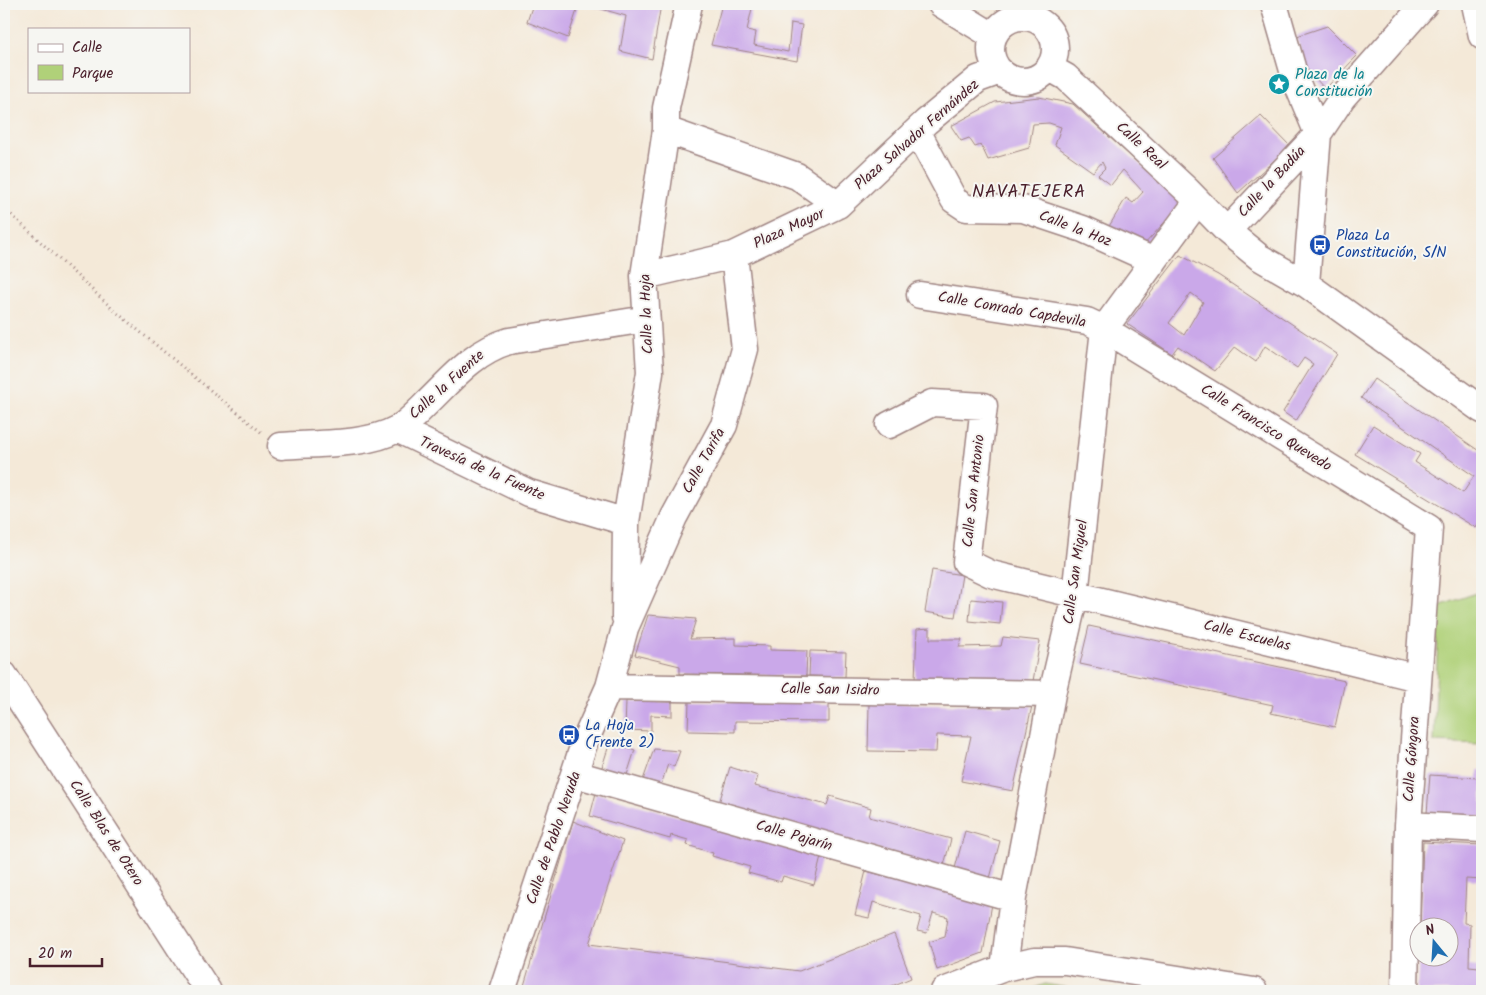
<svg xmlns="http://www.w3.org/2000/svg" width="1486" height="995" font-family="Kalam,sans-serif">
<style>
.green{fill:#b0d179;stroke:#7d7852}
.building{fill:#caa8e9;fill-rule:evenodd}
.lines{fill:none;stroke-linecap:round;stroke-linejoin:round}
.street-casing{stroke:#9f8482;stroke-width:29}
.path{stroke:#9f8482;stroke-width:3;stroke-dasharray:1 4;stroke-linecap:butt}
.street{stroke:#fff;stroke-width:26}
.labels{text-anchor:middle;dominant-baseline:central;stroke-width:4;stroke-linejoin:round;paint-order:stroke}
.culture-label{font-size:15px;fill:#0d838f;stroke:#f6f6f2;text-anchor:start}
.street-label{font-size:15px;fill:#4a1f2b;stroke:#f6f6f2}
.transit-label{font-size:15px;fill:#164399;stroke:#f6f6f2;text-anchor:start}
.quarter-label{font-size:18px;letter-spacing:1px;fill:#4a1f2b;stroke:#f6f6f2}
</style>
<rect width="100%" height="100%" fill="#f6f6f2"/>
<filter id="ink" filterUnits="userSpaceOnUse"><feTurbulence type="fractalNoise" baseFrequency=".02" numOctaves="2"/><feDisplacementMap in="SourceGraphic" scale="10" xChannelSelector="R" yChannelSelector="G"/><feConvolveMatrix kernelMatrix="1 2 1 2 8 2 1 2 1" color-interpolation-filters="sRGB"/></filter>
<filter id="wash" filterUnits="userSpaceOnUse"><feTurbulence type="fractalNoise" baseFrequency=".0096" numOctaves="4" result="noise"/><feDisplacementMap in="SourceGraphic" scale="20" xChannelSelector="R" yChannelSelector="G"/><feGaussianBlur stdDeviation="1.12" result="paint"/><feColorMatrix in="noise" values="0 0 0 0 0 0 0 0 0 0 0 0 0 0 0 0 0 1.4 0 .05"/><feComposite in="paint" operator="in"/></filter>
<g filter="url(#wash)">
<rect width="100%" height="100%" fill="#f4e9d8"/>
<path class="green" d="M1482,591V729L1480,744L1434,742L1439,606Z
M1045,984L1086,991H1027Z"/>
<g id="blocks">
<path class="building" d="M533,4H579L568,38L527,22Z
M584,4H661L652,59L620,51L626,16Z
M722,4H753L747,30L756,32L754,45L788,52L791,23L802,25L797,61L711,45Z
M1327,26L1357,56L1325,89L1306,68L1297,36Z
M1039,97L1073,104L1182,203L1143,246L1108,228L1126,198L1133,203L1143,192L1123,170L1111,185L1098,175L1105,168L1102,162L1093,172L1055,145L1061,127L1049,123L1033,124L1029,148L988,160L981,145L975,147L969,138L961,141L951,126L995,102Z
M1261,116L1290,146L1238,193L1213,158Z
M1180,255L1218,275L1337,354L1296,421L1283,412L1313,364L1304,358L1297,368L1265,346L1256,362L1235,347L1215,371L1178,346L1172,354L1127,324ZM1191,293L1203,302L1184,335L1169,323Z
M1374,379L1482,453V518L1476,528L1355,454L1373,425L1420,454L1415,462L1463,493L1474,476L1361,398Z
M932,570L962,575L955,617L925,612Z
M971,599L1002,602L1000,624L969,621Z
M648,615L696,619L690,639L736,638V645L770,646V650L807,651L806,676L680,674V666L635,655Z
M1089,626L1345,681L1335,727L1271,713L1273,705L1080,664Z
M930,628V639H962L959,647L1001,646L1003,637L1040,641L1033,681L915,679L917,629Z
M810,651L846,652L845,677L809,676Z
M626,701L672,702V716L651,715V731L625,730Z
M689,701L829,703V722L735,721V732L688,731Z
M869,703L1032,706L1013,791L961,781L971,736L937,735L936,752L868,751Z
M610,742L635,750L626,778L601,770Z
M654,749L680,751L674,767L668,764L660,788L642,783Z
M730,767L758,776L755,786L827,805L830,796L871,808L869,817L951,839L943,869L719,803Z
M1478,770H1482V817L1427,813L1430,775L1478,778Z
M596,793L821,857L814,885L783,876L781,882L748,873L750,867L712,856L713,853L687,845L688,840L671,835L670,839L590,816Z
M573,821L623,841L589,944L799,971L894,934L911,978L880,991H539L523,989Z
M965,831L1000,841L989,882L954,872Z
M1423,842L1482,845V880L1466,879L1464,923L1470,924L1469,966L1479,967V976H1482V991H1417L1419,958H1448V928H1420Z
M866,871L992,904L983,953L937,970L929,942L945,937L948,917L933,913L927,933L917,931L921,916L873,902L869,918L855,915Z"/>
</g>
</g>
<g filter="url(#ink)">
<use href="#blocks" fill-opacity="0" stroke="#9f8482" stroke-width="1"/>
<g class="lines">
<g class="street-casing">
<path id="street" d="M941,4L993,36
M1274,4L1296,81L1318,134L1306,284
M1475,4L1482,36
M991 49a32 32 0 1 1 64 0a32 32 0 1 1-64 0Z
M1050,68L1066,77L1188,191L1227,231L1259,257L1306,284L1482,410
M666,130L797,176L838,205
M917,131L954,200L966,208L1023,209L1083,229L1154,261
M1227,231L1318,134L1342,98L1425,4
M644,276L734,255L838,205L926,122L978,79L1000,71
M920,295L1087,321L1104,329L1429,528L1408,825L1405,991
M889,425L932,403L984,406L966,562L991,574L1418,678
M397,429L529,493L626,522
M281,446C316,443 366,446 397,429C408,423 417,413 426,404C452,379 473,352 509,341L646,319
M625,617L626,522L650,372L644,276L666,130V108L689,4
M4,675L208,991
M609,687L1052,694
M575,774L1013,898
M1408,825L1482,829
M1004,968L1013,898L1052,694L1075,595L1104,329L1197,202
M502,991L585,741L609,687L625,628L674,517L724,425L745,349L734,255
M944,991L1004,968L1034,961H1065L1254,991"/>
</g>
<path class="path" d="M4,208L115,311L262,433"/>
<use href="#street" class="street"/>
</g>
</g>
<defs>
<g id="sight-disc" transform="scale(1.125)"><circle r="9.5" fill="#0f9aa8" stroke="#f6f6f2"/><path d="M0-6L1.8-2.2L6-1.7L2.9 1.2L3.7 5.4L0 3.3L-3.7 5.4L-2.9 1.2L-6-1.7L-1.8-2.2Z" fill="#fff"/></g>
<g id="bus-disc" transform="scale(1.125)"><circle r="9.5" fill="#1a4fb4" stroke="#f6f6f2"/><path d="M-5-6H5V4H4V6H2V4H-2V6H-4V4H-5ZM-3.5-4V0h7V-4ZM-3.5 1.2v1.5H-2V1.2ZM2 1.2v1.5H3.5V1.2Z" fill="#fff"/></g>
</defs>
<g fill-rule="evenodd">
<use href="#sight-disc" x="1279" y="84"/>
<use href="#bus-disc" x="1320" y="245"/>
<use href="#bus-disc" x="569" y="735"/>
</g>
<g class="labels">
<g class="culture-label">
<text x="1295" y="75">Plaza de la<tspan x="1295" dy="17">Constitución</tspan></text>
</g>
<g class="street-label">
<text transform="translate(917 135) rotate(-41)">Plaza Salvador Fernández</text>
<text transform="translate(1141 146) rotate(43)">Calle Real</text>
<text transform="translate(1272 182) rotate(-47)">Calle la Badúa</text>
<text transform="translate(789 229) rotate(-25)">Plaza Mayor</text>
<text transform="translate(1075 229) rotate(21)">Calle la Hoz</text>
<text transform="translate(1012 310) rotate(10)">Calle Conrado Capdevila</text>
<text transform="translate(647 314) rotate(-92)">Calle la Hoja</text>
<text transform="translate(447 385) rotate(-42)">Calle la Fuente</text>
<text transform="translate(1266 428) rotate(32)">Calle Francisco Quevedo</text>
<text transform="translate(704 461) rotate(-61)">Calle Tarifa</text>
<text transform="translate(482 469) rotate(24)">Travesía de la Fuente</text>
<text transform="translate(974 491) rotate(-84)">Calle San Antonio</text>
<text transform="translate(1076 572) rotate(-82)">Calle San Miguel</text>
<text transform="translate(1247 636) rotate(14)">Calle Escuelas</text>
<text transform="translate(830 690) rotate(1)">Calle San Isidro</text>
<text transform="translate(1412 759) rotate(-86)">Calle Góngora</text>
<text transform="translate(106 833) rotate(57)">Calle Blas de Otero</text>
<text transform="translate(794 836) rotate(16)">Calle Pajarín</text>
<text transform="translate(554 838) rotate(-71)">Calle de Pablo Neruda</text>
</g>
<g class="transit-label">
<text x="1336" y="236">Plaza La<tspan x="1336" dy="17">Constitución, S/N</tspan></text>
<text x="585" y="726">La Hoja<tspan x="585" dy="17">(Frente 2)</tspan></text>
</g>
<g class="quarter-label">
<text x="1029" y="192">NAVATEJERA</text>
</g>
</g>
<rect width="1486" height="995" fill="none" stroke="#f6f6f2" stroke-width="20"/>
<rect x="28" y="28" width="162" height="65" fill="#f6f6f2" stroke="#b1a0a2"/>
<rect x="38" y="44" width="25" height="8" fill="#ffffff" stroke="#b1a0a2"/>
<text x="72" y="52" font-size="15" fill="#4a1f2b">Calle</text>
<rect x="38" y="65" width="25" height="15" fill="#b0d179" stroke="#b1a0a2"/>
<text x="72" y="78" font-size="15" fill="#4a1f2b">Parque</text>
<g transform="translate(1434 942) rotate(342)"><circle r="24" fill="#f6f6f2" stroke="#b1a0a2"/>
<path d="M0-4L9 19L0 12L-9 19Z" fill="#1f6fb2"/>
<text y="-8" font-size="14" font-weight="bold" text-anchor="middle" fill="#4a1f2b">N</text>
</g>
<path d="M30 958v8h72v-8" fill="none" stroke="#4a1f2b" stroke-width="2.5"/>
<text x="38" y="958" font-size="15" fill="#4a1f2b" stroke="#f6f6f2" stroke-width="4" paint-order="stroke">20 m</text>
</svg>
